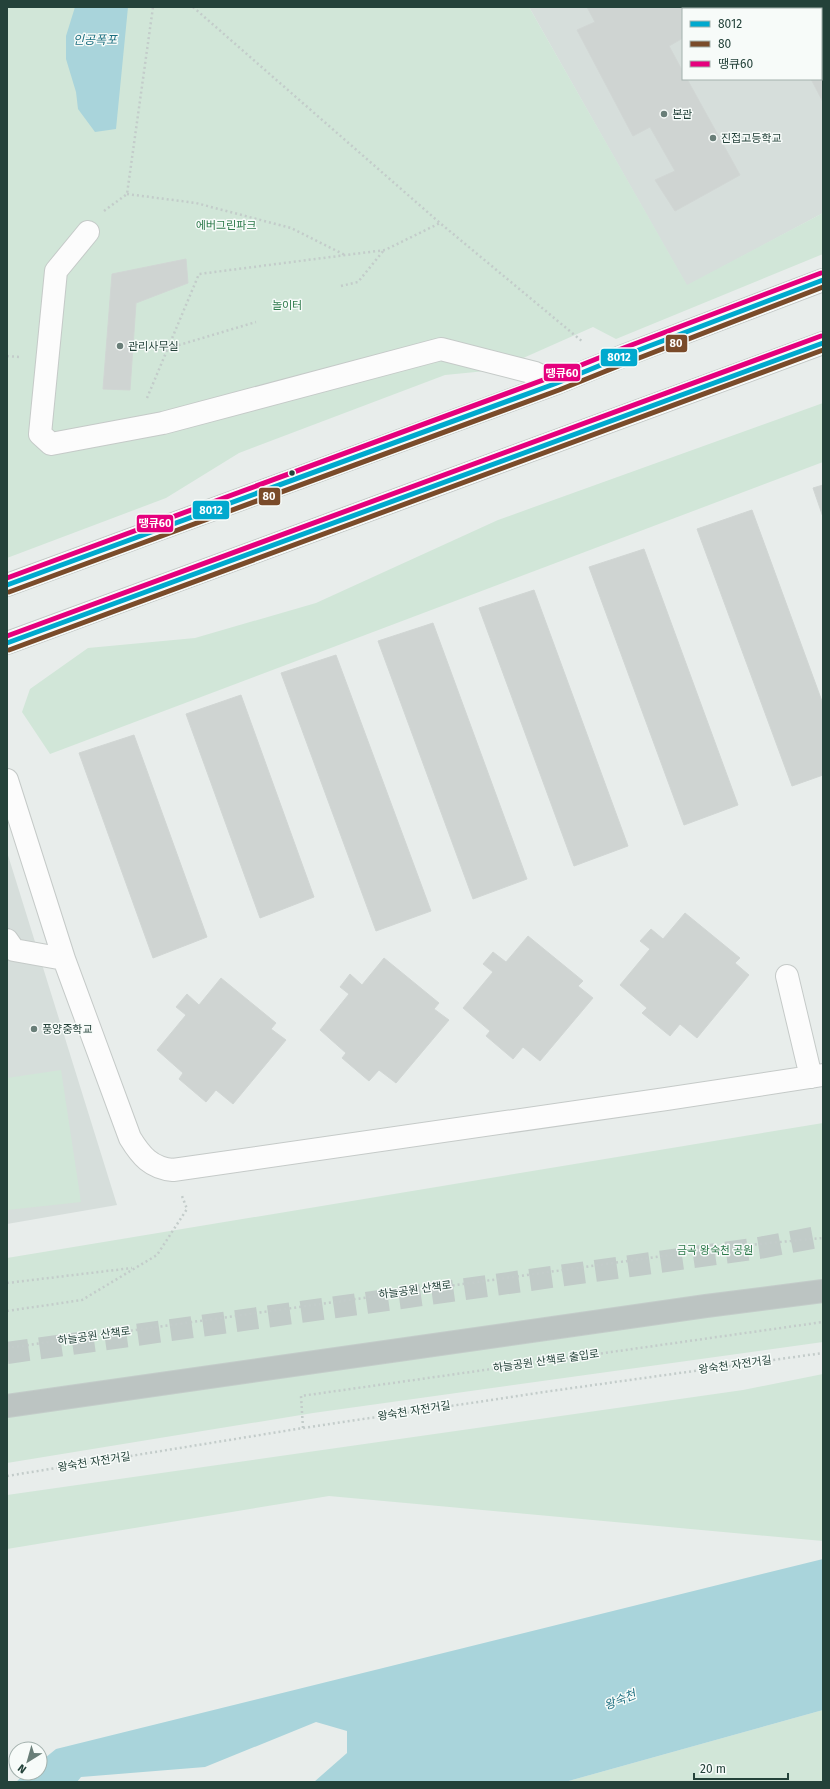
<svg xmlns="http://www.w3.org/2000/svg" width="830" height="1789" font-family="'Fira Sans','Noto Sans KR',sans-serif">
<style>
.built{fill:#d6dedb;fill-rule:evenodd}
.green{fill:#d1e6d8}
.water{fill:#a9d4db}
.building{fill:#cfd4d2;stroke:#d1d6d4}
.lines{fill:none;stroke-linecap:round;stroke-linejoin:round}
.highway-tunnel{stroke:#c1cbc8;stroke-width:22;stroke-dasharray:22 11;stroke-linecap:butt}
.minor-casing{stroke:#c5cac8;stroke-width:24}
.highway-casing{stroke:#c3ccc9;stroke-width:24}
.path{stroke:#c3ccca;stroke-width:2.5;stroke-dasharray:2 3;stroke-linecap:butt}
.minor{stroke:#fcfcfc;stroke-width:22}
.highway{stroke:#bcc4c2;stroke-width:22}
.path-bridge{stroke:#c3ccca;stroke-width:2.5;stroke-dasharray:2 3;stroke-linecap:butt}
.bus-1-casing{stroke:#f7fbf9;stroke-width:8}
.bus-2-casing{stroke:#f7fbf9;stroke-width:8}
.bus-3-casing{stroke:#f7fbf9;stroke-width:8}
.bus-1{stroke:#00a9ce;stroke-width:5}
.bus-2{stroke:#7a4b2a;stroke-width:5}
.bus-3{stroke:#e5007d;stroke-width:5}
.poi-dot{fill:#697e78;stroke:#f7fbf9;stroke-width:1.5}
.bus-dot{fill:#24423a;stroke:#f7fbf9;stroke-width:1.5}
.labels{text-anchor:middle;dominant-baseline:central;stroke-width:3;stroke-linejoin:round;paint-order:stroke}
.poi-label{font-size:11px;fill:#24423a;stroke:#f7fbf9;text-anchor:start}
.park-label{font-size:11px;fill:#2d7a4b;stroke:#f7fbf9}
.street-label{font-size:11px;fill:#24423a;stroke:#f7fbf9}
.water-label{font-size:12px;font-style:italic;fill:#1c6f80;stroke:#f7fbf9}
.line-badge{stroke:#f7fbf9;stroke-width:1.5}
.badge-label{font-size:11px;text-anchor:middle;font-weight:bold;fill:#fff}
</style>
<rect width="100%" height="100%" fill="#e8edeb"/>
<path class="built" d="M529,7H823V213L687,286ZM683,9H821V79H683Z
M7,852L117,1205L7,1224Z"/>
<path class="green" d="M7,7H529L687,285L823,213V254L616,339L593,327L496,370L445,375L239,453L166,498L7,558Z
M823,403V462L50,754L22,712L30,689L88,648L195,638L316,603L498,520Z
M61,1070L81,1202L7,1210V1078Z
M823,1123V1342L313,1413L7,1463V1258Z
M823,1374V1541L329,1496L7,1549V1495L743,1390Z
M823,1710V1782H565Z"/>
<path class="water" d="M75,7H128L116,129L95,132L78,109L76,92L66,59V36Z
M823,1559V1710L565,1782H314L347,1753V1731L316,1722L205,1767L81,1777L77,1782H16L26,1773H40V1762L56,1749Z"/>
<path class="building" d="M587,7H823V102L811,79H821V9H683V38L669,46L683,72V79H687L740,175L675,211L655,180L675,171L650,127L633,136L577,30L595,22Z
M186,259L188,283L136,303L130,390L103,389L112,274Z
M823,485V517L813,488Z
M752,510L823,704V775L792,786L697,529Z
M644,549L738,805L684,825L589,567Z
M534,590L628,846L574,866L479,608Z
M433,623L527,879L473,899L378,641Z
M336,655L431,911L376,931L281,673Z
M241,695L314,897L260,918L186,714Z
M134,735L207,937L153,958L79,753Z
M685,913L740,958L735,963L749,975L697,1038L680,1024L670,1036L642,1013L647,1008L620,985L650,949L640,941L651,929L663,939Z
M528,936L583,981L578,986L593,998L540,1061L523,1047L513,1059L486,1036L490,1031L463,1008L493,972L483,964L493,952L506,962Z
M384,958L439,1003L434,1009L449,1020L396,1083L379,1070L369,1081L342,1058L346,1053L320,1030L349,994L340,987L350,974L362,985Z
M221,978L276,1023L271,1029L286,1040L233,1104L216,1090L206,1102L179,1079L183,1073L157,1050L186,1015L176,1007L187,994L199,1005Z"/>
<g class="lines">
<path class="highway-tunnel" d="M7,1353L759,1248L823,1236"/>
<g class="minor-casing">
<path id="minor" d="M88,232L56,271L40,434L51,444L163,423L441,349L535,373L557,383
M7,585L557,383L623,356L823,280
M7,643L823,343
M7,780L64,959L130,1138C141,1156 151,1168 173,1170L666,1099L823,1075
M7,940L14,950L64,959
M787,976L811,1077"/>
</g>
<g class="highway-casing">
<path id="highway" d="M7,1406L706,1306L823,1291"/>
</g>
<path class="path" d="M193,7L440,223L583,342
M127,194L196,203L291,228L345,255
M104,211L127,194L153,7
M341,286L358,282L384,250
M169,348L256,322
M7,356L20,357
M147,398L199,274L385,250L440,223
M7,1283L132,1268
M7,1311L82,1300L157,1255L187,1209L182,1196
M303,1428L301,1396L823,1322
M7,1476L303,1428L558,1390L823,1353"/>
<use href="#minor" class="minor"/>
<use href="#highway" class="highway"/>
<path class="path-bridge" d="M7,1348L727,1247L823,1238"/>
<g class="bus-1-casing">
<path id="bus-1" d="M7,585L557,383L623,356L823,280
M7,643L823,343"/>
</g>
<g class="bus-2-casing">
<path id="bus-2" d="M9,592L559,390L626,363L823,287
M9,650L823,350"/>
</g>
<g class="bus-3-casing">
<path id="bus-3" d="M7,578L554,376L621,349L821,273
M7,636L821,336"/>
</g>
<use href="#bus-1" class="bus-1"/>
<use href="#bus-2" class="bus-2"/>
<use href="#bus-3" class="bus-3"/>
</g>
<g class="poi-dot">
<circle cx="664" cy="114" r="4"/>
<circle cx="713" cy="138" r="4"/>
<circle cx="120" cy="346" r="4"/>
<circle cx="34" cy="1029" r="4"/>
</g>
<circle class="bus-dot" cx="292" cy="473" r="3.5"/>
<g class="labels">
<g class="poi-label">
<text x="672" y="114">본관</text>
<text x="721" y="138">진접고등학교</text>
<text x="128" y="346">관리사무실</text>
<text x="42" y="1029">풍양중학교</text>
</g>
<g class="park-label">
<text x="226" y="225">에버그린파크</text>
<text x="287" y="305">놀이터</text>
<text x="715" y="1250">금곡 왕숙천 공원</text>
</g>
<g class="street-label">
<text transform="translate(415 1290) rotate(-8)">하늘공원 산책로</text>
<text transform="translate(94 1336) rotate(-8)">하늘공원 산책로</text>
<text transform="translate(546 1361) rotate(-8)">하늘공원 산책로 출입로</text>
<text transform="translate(735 1365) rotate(-8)">왕숙천 자전거길</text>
<text transform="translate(414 1411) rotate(-9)">왕숙천 자전거길</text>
<text transform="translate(94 1462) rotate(-9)">왕숙천 자전거길</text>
</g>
<g class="water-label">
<text x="95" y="40">인공폭포</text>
<text transform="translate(620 1700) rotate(-22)">왕숙천</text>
</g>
</g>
<g class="line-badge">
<rect x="665" y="334" width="23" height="19" rx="4" fill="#7a4b2a"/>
<rect x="600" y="348" width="38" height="19" rx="4" fill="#00a9ce"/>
<rect x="543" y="363" width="38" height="19" rx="4" fill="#e5007d"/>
<rect x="258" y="487" width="23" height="19" rx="4" fill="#7a4b2a"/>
<rect x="192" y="500" width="38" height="20" rx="4" fill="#00a9ce"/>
<rect x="136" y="514" width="38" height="19" rx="4" fill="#e5007d"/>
</g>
<g class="badge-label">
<text x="676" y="347">80</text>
<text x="619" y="361">8012</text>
<text x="562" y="377">땡큐60</text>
<text x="269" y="500">80</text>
<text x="211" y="514">8012</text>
<text x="155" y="527">땡큐60</text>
</g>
<rect width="830" height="1789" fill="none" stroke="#24423a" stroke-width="16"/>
<rect x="682" y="8" width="140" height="72" fill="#f7fbf9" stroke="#a3b1ad"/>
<rect x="690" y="21" width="20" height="6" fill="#00a9ce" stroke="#a3b1ad"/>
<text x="718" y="28" font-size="12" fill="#24423a">8012</text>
<rect x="690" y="41" width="20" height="6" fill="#7a4b2a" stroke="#a3b1ad"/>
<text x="718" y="48" font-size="12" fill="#24423a">80</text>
<rect x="690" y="61" width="20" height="6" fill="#e5007d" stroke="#a3b1ad"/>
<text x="718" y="68" font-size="12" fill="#24423a">땡큐60</text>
<g transform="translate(28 1761) rotate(217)"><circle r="19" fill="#f7fbf9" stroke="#a3b1ad"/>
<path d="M0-3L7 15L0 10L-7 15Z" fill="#697e78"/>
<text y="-6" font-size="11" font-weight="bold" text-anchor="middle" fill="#24423a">N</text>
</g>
<path d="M694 1773v6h94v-6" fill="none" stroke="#24423a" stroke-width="2"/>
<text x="700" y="1773" font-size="12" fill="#24423a" stroke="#f7fbf9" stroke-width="3" paint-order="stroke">20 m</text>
</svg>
